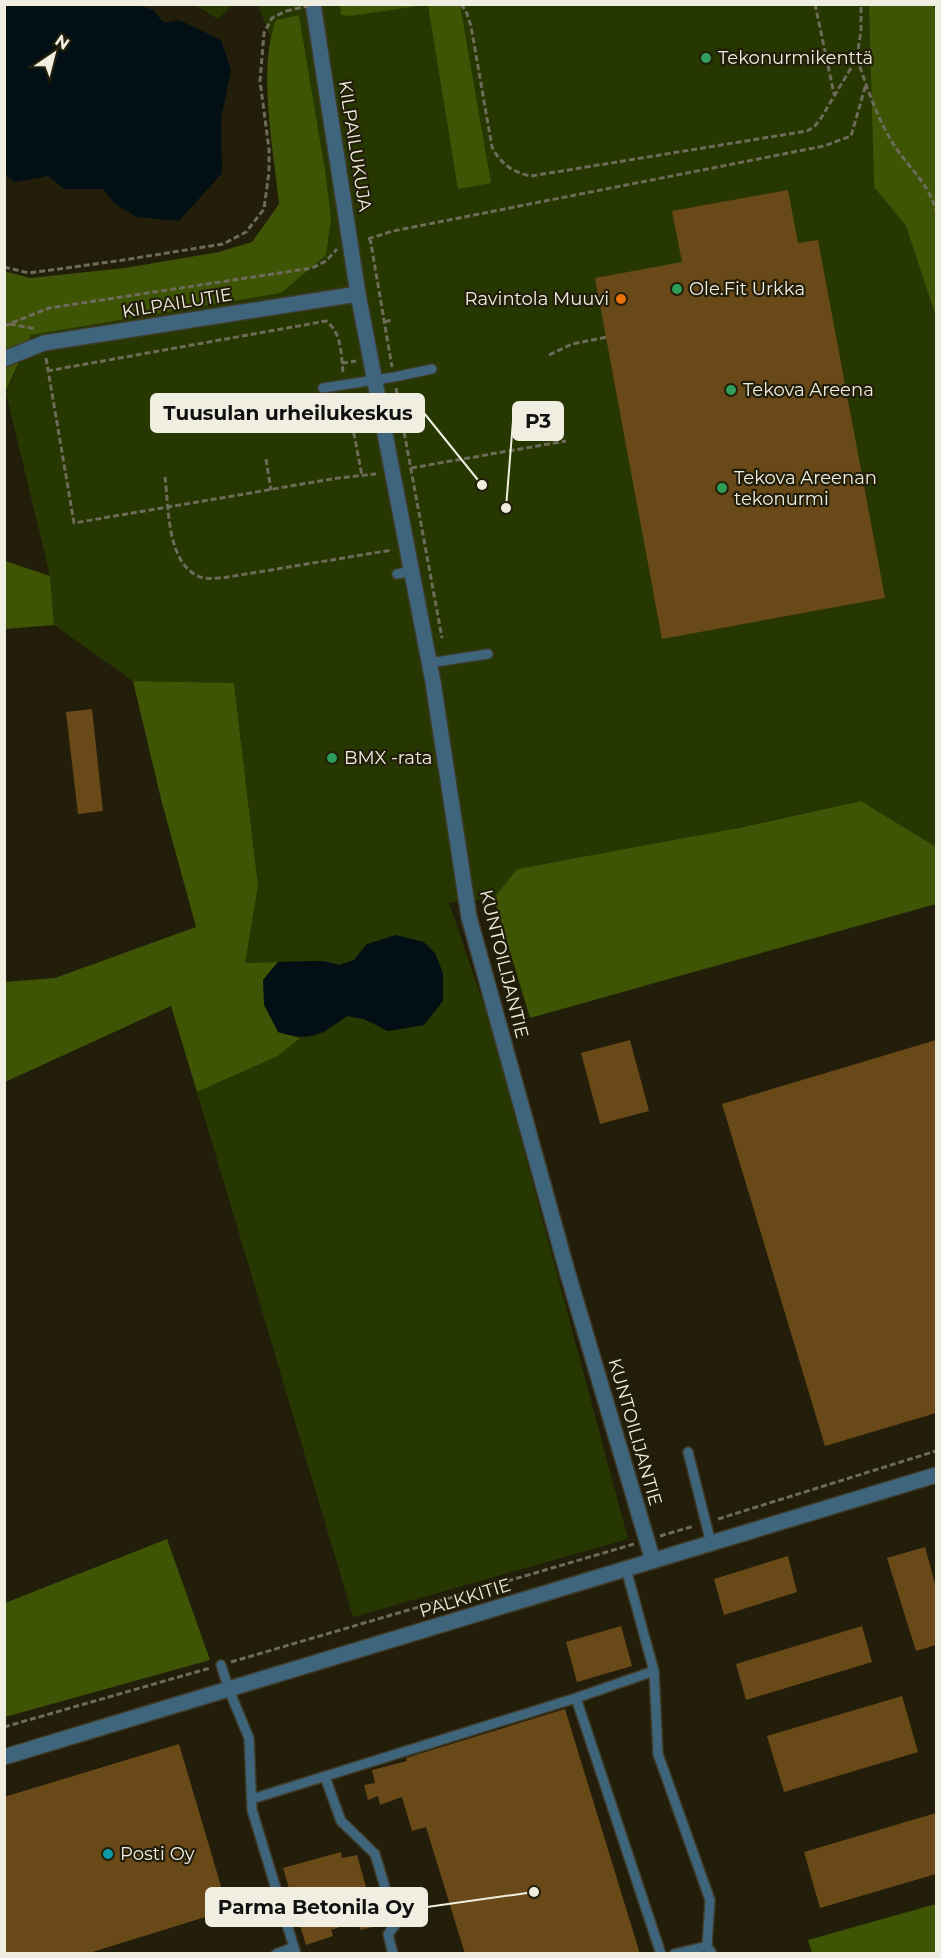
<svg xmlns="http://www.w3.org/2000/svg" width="941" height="1958" font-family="Montserrat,sans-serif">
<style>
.green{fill:#263701}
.forest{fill:#3e5505}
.water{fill:#021016}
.building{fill:#694917}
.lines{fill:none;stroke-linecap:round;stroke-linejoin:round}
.service-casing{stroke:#3f3b28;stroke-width:12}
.minor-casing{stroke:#3f3b28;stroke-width:18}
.path{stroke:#6e6b5a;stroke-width:3;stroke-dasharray:6 3;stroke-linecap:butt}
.service{stroke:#3e657c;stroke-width:9}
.minor{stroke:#3e657c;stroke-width:15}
.path-bridge{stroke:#6e6b5a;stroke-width:3;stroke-dasharray:6 3;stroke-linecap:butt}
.leisure-dot{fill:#2e9e5b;stroke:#221e0a;stroke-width:2}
.food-dot{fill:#e8710a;stroke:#221e0a;stroke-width:2}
.culture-dot{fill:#0f9aa8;stroke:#221e0a;stroke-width:2}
.labels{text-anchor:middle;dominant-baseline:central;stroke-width:4.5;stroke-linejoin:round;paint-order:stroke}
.poi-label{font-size:18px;fill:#f0eee1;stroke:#221e0a;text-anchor:start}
.street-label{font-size:18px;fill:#f0eee1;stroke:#221e0a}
.leader{fill:none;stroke:#f0eee1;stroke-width:2}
.callout-dot{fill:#f0eee1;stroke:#221e0a;stroke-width:2}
.callout{fill:#f0eee1;stroke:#f0eee1;stroke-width:2}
.callout-label{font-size:20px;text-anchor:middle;font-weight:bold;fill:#111}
</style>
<rect width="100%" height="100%" fill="#221e0a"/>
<path class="green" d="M195,5H232L218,19Z
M258,5H869L874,187L906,226L936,317V847L861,801L722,831L517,869L494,898L449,903L489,1020L628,1539L353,1617L197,1092L278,1056L300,1038L323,1033L347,1016L364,1019L388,1031L367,944L354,960L339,965L323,961L245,963L258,886L234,683L133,681L54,625L50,576L6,393L31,335L281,293L331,218L326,176L299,15L276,20L270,36Z"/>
<path class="forest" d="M340,5V4L425,5L350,16L341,15Z
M428,5H460L491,183L458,189Z
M869,5H934L936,14V317L906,226L874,187Z
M299,15L326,176L331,218L326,255L281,293L31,335L5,393L4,271L30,278L125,268L219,252L252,242L279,204C274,153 257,67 276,20Z
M5,561L50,576L54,625L5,629Z
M133,681L234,683L258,886L245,963L278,962L263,980L278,1032L300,1038L278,1056L197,1092L171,1006L5,1082V982L55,978L196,927L161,799Z
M861,801L936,847V904L530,1018L494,898L517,869L738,828Z
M167,1539L210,1660L5,1717V1603Z
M936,1904V1953H812L808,1940Z"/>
<path class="water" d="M6,4L139,5L153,10L164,23L179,20L221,40L231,70L221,119L222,173L179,221L137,217L115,204L103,189H64L48,176L15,182L5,175Z
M396,935L424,942L435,953L443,973V1001L424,1025L388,1031L364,1019L347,1016C319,1035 312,1042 278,1032L264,1005L263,980L278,962L323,961L339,965L354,960L367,944Z"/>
<path class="building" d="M788,190L798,243L818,240L885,598L662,639L595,278L682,262L672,211Z
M92,709L103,811L78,814L66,712Z
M630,1040L649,1111L600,1124L581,1053Z
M936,1040V1413L825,1446L722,1104Z
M925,1547L936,1587V1645L916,1651L887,1558Z
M788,1556L797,1592L724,1615L714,1579Z
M621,1626L632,1666L577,1682L566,1642Z
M862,1626L872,1662L746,1700L736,1664Z
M902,1696L918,1752L784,1792L767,1736Z
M565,1709L640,1954H465L426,1827L412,1831L402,1797L380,1805L378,1796L368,1800L364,1785L375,1783L372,1770L407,1761L406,1758Z
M179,1744L228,1910L86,1954H4V1797Z
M936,1813V1874L820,1908L804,1852Z
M341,1852L342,1858L357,1855L377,1926L360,1930L358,1921L331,1930L333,1936L306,1945L283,1868Z"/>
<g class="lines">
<g class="service-casing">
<path id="service" d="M323,388L394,377L432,369
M397,574L411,571
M429,663L488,654
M688,1452L711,1543
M626,1569L654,1671L576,1698L661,1954
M221,1665L229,1690L249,1738L252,1810L296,1954
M654,1671L658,1754L710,1900L707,1946
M325,1777L341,1821L375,1854L396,1924L388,1934L393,1954
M252,1799L576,1698
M276,1954L294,1947
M674,1954L707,1946L712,1954"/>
</g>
<g class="minor-casing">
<path id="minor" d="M313,4L358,294L433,682L469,917L567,1271L653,1561
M4,359L44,343L358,294
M4,1757L936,1475"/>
</g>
<path class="path" d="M461,4L466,11L471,26L492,147C500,163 513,173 531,176L807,131L814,127L821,118L857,58L861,30V4
M815,4L834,94
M857,58C866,85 876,115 891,140C905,165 929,182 936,211
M370,238L392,367
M368,239L393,231L824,146L851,136L866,84
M4,267L29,273L117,261L223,244L246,232L264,209L269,172V149L260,81L264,33L272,18L286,11
M385,322L391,320
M10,324L36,329
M4,326L49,308L312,268L326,261L337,249
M549,355L572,344L607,337
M46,358L74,523L338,478L376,474
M342,363L356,361
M47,371L326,321C342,333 341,354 343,372
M396,388L442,638
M347,397L362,476
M266,459L271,490
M411,468L566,441
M165,477C169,507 166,567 203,578C208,579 216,578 222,578L392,550
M718,1519L936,1451
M660,1536L694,1526
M231,1662L634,1544
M4,1727L210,1668"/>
<use href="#service" class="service"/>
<use href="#minor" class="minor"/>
<path class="path-bridge" d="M286,11L318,4"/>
</g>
<g class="leisure-dot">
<circle cx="706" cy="58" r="6"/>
<circle cx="677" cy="289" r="6"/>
<circle cx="731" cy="390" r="6"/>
<circle cx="722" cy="488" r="6"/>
<circle cx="332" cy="758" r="6"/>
</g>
<circle class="food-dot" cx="621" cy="299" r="6"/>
<circle class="culture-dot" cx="108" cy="1854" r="6"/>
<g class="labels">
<g class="poi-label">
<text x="718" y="58">Tekonurmikenttä</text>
<text x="689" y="289">Ole.Fit Urkka</text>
<text x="609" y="299" text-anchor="end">Ravintola Muuvi</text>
<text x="743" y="390">Tekova Areena</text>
<text x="734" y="478">Tekova Areenan<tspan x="734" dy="21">tekonurmi</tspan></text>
<text x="344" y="758">BMX -rata</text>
<text x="120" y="1854">Posti Oy</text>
</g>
<g class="street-label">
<text transform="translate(355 146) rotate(81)">KILPAILUKUJA</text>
<text transform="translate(177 303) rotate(-9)">KILPAILUTIE</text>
<text transform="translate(504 964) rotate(76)">KUNTOILIJANTIE</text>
<text transform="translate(635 1432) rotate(74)">KUNTOILIJANTIE</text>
<text transform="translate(465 1598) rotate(-17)">PALKKITIE</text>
</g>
</g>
<path class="leader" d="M482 485L424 413M506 508L513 421M534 1892L427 1907"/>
<g class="callout-dot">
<circle cx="482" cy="485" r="6"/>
<circle cx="506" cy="508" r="6"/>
<circle cx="534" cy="1892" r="6"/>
</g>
<g class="callout">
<rect x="151" y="394" width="273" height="38" rx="6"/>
<rect x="513" y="402" width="50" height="38" rx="6"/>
<rect x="206" y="1888" width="221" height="38" rx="6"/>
</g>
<g class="callout-label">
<text x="288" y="420">Tuusulan urheilukeskus</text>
<text x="538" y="428">P3</text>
<text x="316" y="1914">Parma Betonila Oy</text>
</g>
<rect width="941" height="1958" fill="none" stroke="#f0eee1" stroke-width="12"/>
<g transform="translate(54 54) rotate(35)" stroke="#221e0a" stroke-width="4.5" paint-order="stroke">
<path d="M0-4.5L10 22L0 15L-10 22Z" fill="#f0eee1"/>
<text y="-9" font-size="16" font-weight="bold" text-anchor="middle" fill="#f0eee1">N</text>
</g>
</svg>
